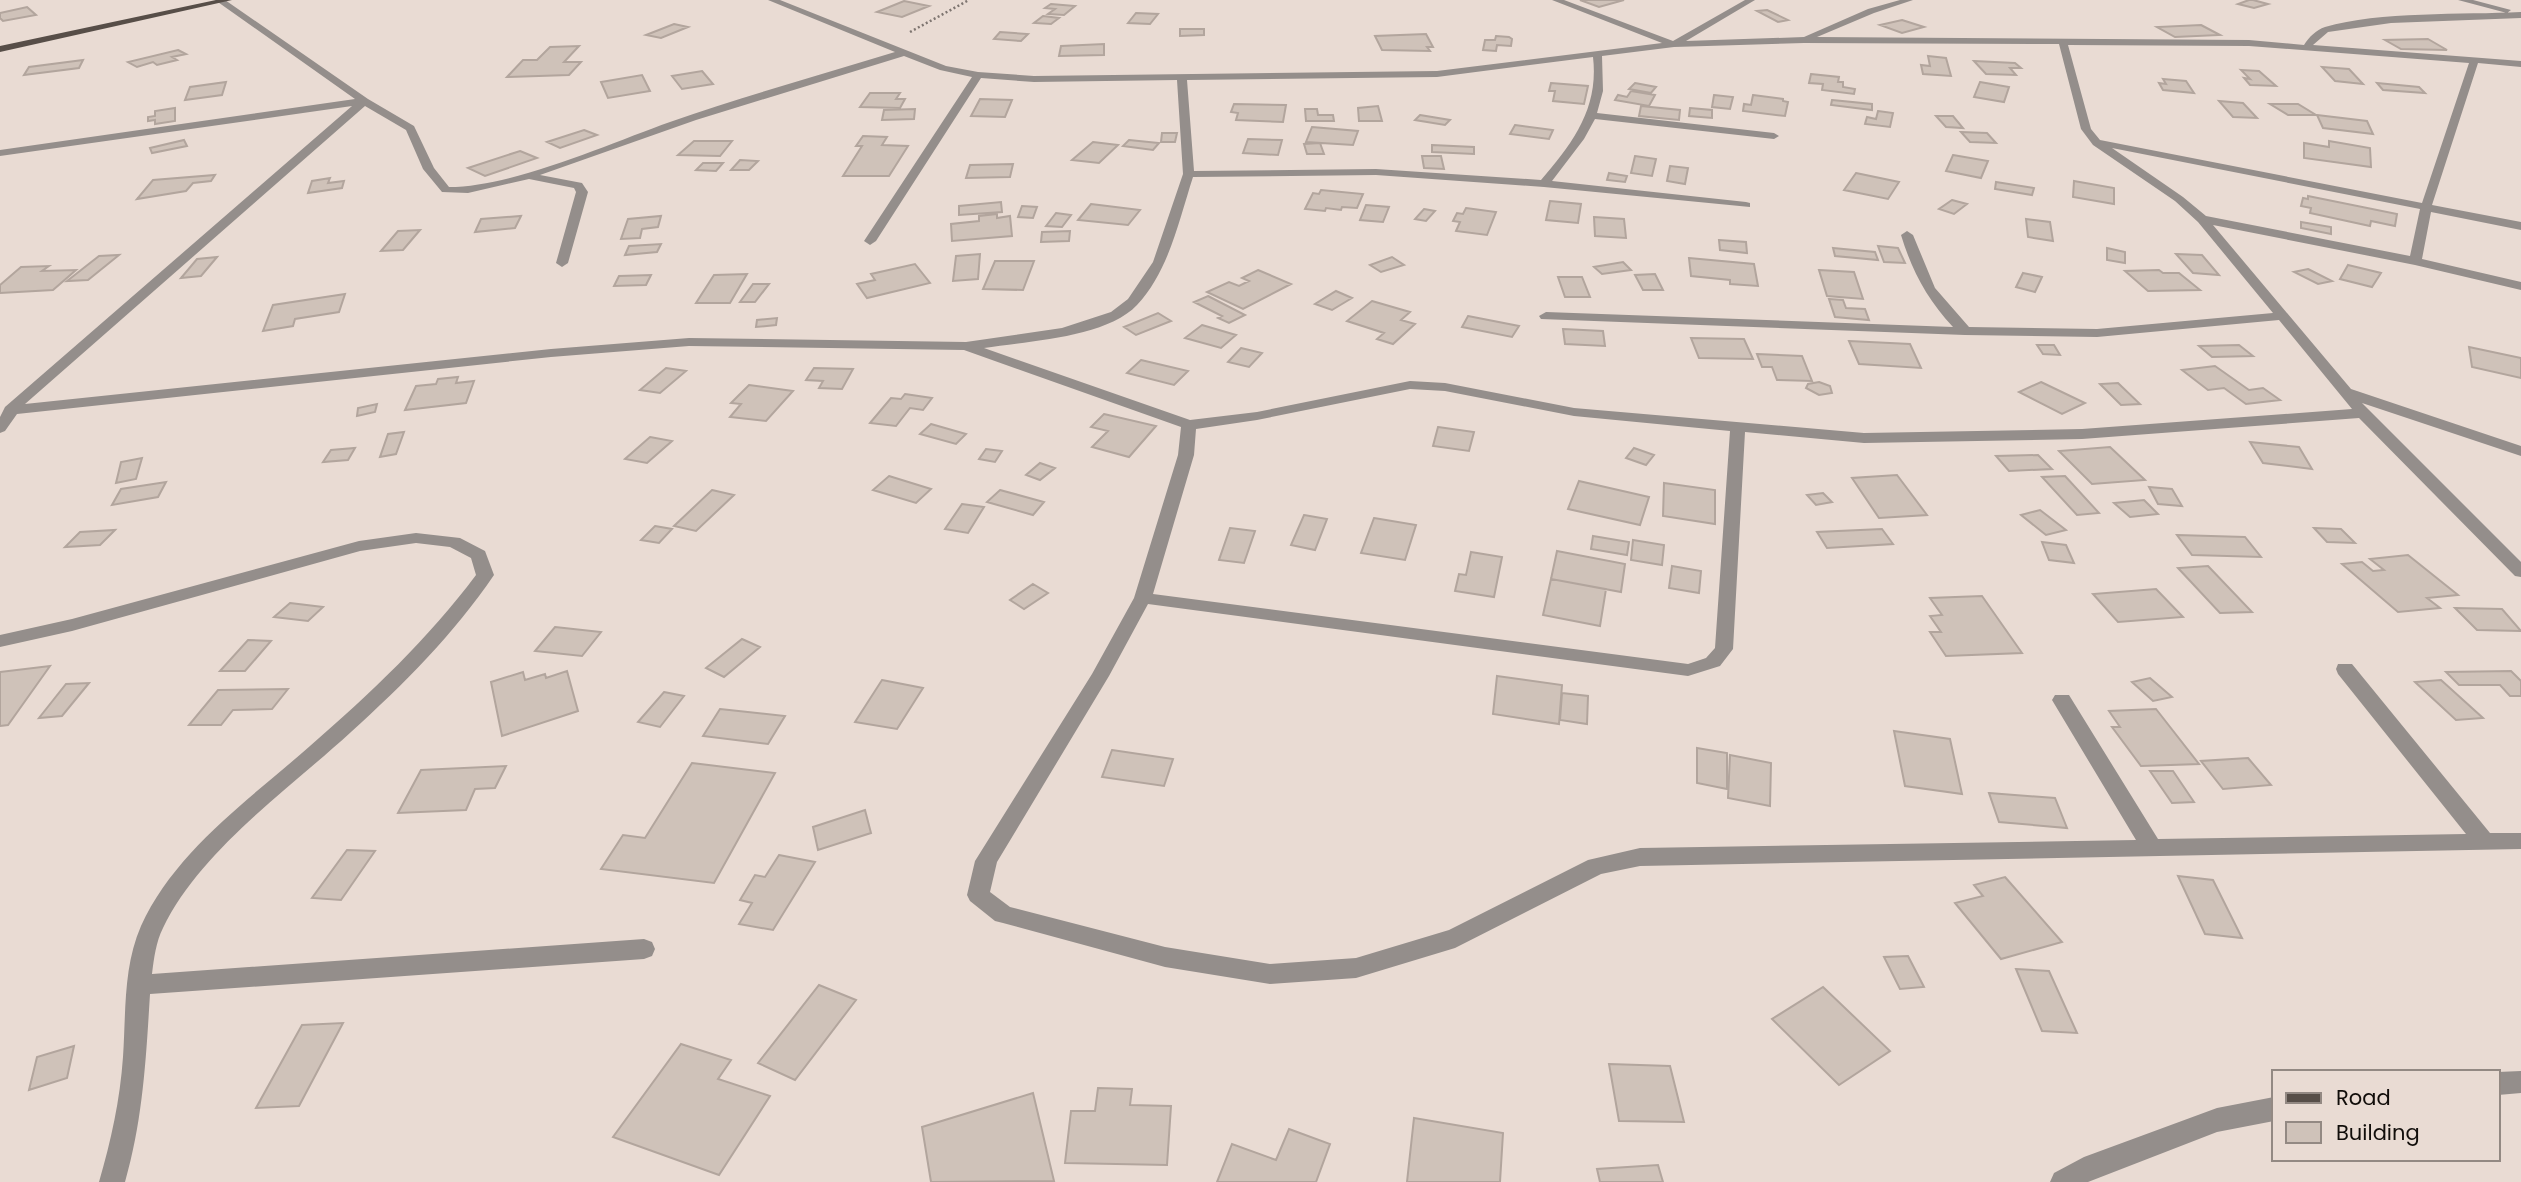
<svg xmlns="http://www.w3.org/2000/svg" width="2521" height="1182" font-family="Poppins,sans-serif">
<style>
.building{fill:#cfc2b9;stroke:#b2a59d;stroke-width:2}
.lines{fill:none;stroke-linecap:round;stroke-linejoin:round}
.path{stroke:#7e7570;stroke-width:2.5;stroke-dasharray:2 2.5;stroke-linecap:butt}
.minor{fill:#948e8b;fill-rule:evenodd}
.major{fill:#574e48;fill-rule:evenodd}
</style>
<rect width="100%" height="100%" fill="#e9dbd3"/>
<path class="building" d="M1580,0H1624L1599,7Z
M2249,0H2253L2268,4L2254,8L2238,4Z
M904,1L929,6L902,17L877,12Z
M1051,4L1075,6L1064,15L1048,14L1055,9L1045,8Z
M27,7L36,15L3,21L0,18V13Z
M1767,10L1788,20L1778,22L1757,11Z
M1136,13L1158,14L1150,24L1128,23Z
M1043,16L1059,18L1051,24L1034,23Z
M1902,20L1924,27L1902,33L1880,25Z
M674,24L688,27L661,38L646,35Z
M2201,25L2220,35L2175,37L2157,27Z
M1180,29H1204V35L1180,36Z
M1000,32L1028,34L1021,41L994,39Z
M1426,34L1433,47H1427L1430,51L1382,50L1375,36Z
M1496,36L1509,37L1512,39L1511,46L1497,45L1496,51L1483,50L1485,40H1495Z
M2428,39L2447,50L2401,49L2385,40Z
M1104,44V55L1059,56L1061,46Z
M579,46L564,62H581L569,75L507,77L523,60H537L550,47Z
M178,50L186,54L172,57L177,60L157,65L153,62L137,67L128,62Z
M1928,56L1946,58L1951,76L1923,74L1921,65L1930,66Z
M83,60L79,68L24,75L29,67Z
M1974,61L2015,63L2021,68H2010L2016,75L1986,74Z
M2322,67L2349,69L2363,84L2335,81Z
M2241,70L2259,71L2276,86L2250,85L2244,78L2250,79Z
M702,71L713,84L682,89L672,76Z
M1811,74L1839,77L1838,82H1843V87L1855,89L1854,94L1822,90L1823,84L1809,83Z
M642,75L650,91L608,98L601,82Z
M2163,79L2186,81L2194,93L2163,90L2159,83L2166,84Z
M226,82L222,95L185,100L190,87Z
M1980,82L2009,87L2004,102L1974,97Z
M1551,83L1588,86L1584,104L1553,101L1555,91H1549Z
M1635,83L1656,87L1651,93L1629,89Z
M2377,83L2419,87L2425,93L2383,90Z
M1631,91L1655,95L1649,106L1615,100L1618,95L1627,97Z
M870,93H900L896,99H905L900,108L860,107Z
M1714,95L1733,97L1730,109L1712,107Z
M1753,95L1783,99V101L1788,102L1785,116L1743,111L1744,104L1751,105Z
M980,99L1012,100L1005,117L971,116Z
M1832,100L1872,104V110L1831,105Z
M2219,101L2243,103L2257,118L2233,117Z
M1234,104L1286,105L1283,122L1236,120L1238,113L1231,112Z
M2270,104H2298L2316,115H2288Z
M1378,106L1382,121H1359L1358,108Z
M1641,106L1680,110L1679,120L1639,116Z
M175,108V121L155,124V120L148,121V117L155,116V111Z
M1690,108L1712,110V118L1689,116Z
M915,109L914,119L882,120L884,110Z
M1305,109H1317L1318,115H1333L1334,121H1306Z
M1878,111L1893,113L1890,127L1865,124L1867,117L1876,119Z
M1420,115L1450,120L1445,125L1415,120Z
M2317,115L2367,121L2373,134L2323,128Z
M1936,116H1953L1963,128L1946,127Z
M1515,125L1553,130L1549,139L1510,134Z
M1312,127L1358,131L1353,145L1306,142Z
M584,130L597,135L560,148L547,142Z
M1961,132L1987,133L1996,143L1970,142Z
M1162,133H1177L1175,142H1161Z
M863,136L887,137L882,145L908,146L889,176H843L862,146H856Z
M1248,139L1282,140L1278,155L1243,153Z
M184,140L187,146L152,153L150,148Z
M1129,140L1159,143L1153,150L1123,146Z
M694,141H732L720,156L678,155Z
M2329,141L2370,148L2371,167L2304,158V143L2329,147Z
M1093,142L1118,145L1099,163L1072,160Z
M1320,143L1324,154H1307L1304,144Z
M1432,145L1474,147V154L1432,152Z
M520,151L537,158L485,176L468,168Z
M1953,155L1988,161L1981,178L1946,171Z
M1422,156H1441L1444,169L1424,168Z
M1635,156L1656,159L1652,176L1631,173Z
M740,160L758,161L749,170H731Z
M703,163H723L716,171L696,170Z
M1013,164L1010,177L966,178L970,165Z
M1670,166L1688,168L1685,184L1667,181Z
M1609,173L1627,176L1625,182L1607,180Z
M1856,173L1899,182L1888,199L1844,190Z
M215,175L211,181L193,183L186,191L137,199L153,180Z
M330,178L328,183L344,181L342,188L308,193L312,181Z
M2074,181L2114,188V204L2073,197Z
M1996,182L2034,188L2032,195L1995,189Z
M1321,190L1363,194L1357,208L1342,207L1341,210L1326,208L1325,211L1305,209L1313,193L1319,194Z
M2308,196L2397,214L2395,226L2371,221L2370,226L2310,213L2311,208L2301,206L2303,198L2308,199Z
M1952,200L1967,204L1954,214L1939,209Z
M1550,201L1581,204L1578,223L1546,220Z
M1001,202L1002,212L959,215V206Z
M1091,204L1140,210L1128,225L1078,220Z
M1366,205L1389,207L1383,222L1360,220Z
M1022,206L1037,207L1033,218L1018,217Z
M1466,208L1496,212L1487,235L1456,231L1460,222L1453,221L1457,213L1463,214Z
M1424,209L1435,211L1426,221L1415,219Z
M1056,213L1071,215L1062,227L1046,226Z
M997,214V218L1010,216L1012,236L952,241L951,224L979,221V216Z
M521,216L515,228L475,232L481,219Z
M661,216L658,227L642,229L640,238L621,239L628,219Z
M1594,217L1624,219L1626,238L1595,236Z
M2026,219L2050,222L2053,241L2028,237Z
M2301,222L2331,227V234L2301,228Z
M420,230L403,250L381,251L398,231Z
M1070,231L1069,241L1041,242L1042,232Z
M1719,240L1746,242L1747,253L1720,250Z
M661,244L657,252L625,255L629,246Z
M1878,246L1898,248L1905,263L1884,262Z
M1833,248L1875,252L1878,260L1835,256Z
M2107,248L2125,252V263L2107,260Z
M980,254L978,279L953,281L956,256Z
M2176,254L2202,255L2219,275L2193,273Z
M119,255L88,280L67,281L99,256Z
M217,257L201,276L181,278L197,259Z
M1392,257L1404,265L1381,272L1370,265Z
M1689,258L1754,264L1758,286L1730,284V280L1691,276Z
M995,261H1034L1023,290L983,289Z
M1623,262L1631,270L1602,274L1594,267Z
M915,264L930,283L867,298L857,284L875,280L871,274Z
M2348,265L2381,273L2372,287L2340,279Z
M49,266L42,271L76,270L53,290L0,293V285L21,267Z
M2308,269L2332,281L2318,284L2294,272Z
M1258,270L1291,284L1243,309L1207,292L1229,282L1239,286L1249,281L1242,278Z
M1819,270L1854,272L1863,299L1827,296Z
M2159,270L2163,273H2179L2200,290L2148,291L2125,271Z
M2023,273L2042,277L2035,292L2016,287Z
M747,274L730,303H696L714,275Z
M1655,274L1663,290H1643L1635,275Z
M651,275L646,285L614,286L619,276Z
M1558,277H1582L1590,297H1565Z
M753,284H769L755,302H740Z
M1336,291L1352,298L1332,310L1315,304Z
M345,294L339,312L295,319L293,326L263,331L273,305Z
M1208,296L1245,315L1229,323L1218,318L1222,316L1194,302Z
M1829,299L1843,300L1846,308L1865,309L1869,320L1835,317Z
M1372,301L1410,312L1401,320L1415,324L1393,344L1377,339L1384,333L1347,321Z
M1158,313L1171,321L1136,335L1124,327Z
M1468,316L1519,326L1512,337L1462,327Z
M777,318L776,325L756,327L757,320Z
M1202,325L1236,335L1221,348L1185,338Z
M1563,329L1603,331L1605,346L1565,344Z
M1691,338L1744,339L1753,359L1699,358Z
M1849,341L1910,344L1921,368L1859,364Z
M2037,345H2054L2060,355L2043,354Z
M2239,345L2253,356L2212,357L2199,346Z
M2469,347L2521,358V378L2472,367Z
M1241,348L1262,353L1249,367L1228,362Z
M1757,354L1802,356L1812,381L1777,380L1772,367H1762Z
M1141,360L1188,371L1174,385L1127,373Z
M2215,366L2249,390L2263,388L2280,400L2246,404L2224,388L2208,390L2182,370Z
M666,368L686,371L660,393L640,390Z
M814,368L853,369L842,389L819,388L823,381L806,380Z
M458,377L456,383L474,381L466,403L405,410L416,386L436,384L438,379Z
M1819,382L1830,386L1832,393L1819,395L1806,388L1808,384Z
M2041,382L2085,403L2062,414L2019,392Z
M2118,383L2140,404L2121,405L2100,384Z
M749,385L793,391L766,421L730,417L741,404L731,403Z
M905,394L932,398L923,410L910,408L896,426L870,423L891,398L901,399Z
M377,404L375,412L357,416L358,408Z
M1104,414L1156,426L1129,457L1092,447L1108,431L1091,427Z
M931,424L966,434L956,444L920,434Z
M1438,427L1474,432L1469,451L1433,446Z
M404,432L396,454L380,457L388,434Z
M650,437L672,441L647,463L625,459Z
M2250,442L2299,447L2312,469L2263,463Z
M2110,447L2145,480L2092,484L2059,451Z
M355,448L348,460L323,462L331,450Z
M1634,448L1654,455L1646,465L1626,458Z
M986,449L1002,451L995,462L979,459Z
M2038,455L2052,469L2009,471L1996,456Z
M142,458L136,479L116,483L121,462Z
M1040,463L1055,468L1040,480L1026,475Z
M1897,475L1927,515L1879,518L1852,478Z
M889,476L931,489L916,503L873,490Z
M2065,476L2099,513L2077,515L2042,477Z
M1579,481L1649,497L1640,525L1568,509Z
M166,482L158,497L112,505L121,489Z
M1664,483L1715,490V524L1663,516Z
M2149,487L2172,489L2182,506L2158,504Z
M712,490L734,495L696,531L674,526Z
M1000,490L1044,502L1033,515L987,502Z
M1823,493L1832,502L1816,505L1807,495Z
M2144,500L2158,514L2130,517L2114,503Z
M962,504L984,507L968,533L945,529Z
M2040,510L2066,530L2046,535L2021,515Z
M1304,515L1327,519L1315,550L1291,545Z
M1374,518L1416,525L1405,560L1361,553Z
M655,526L672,529L659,543L641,540Z
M1230,528L1255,531L1244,563L1219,560Z
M2314,528L2341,529L2355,543L2327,542Z
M1882,529L1893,544L1827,548L1817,532Z
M115,530L100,545L65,547L80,532Z
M2177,535L2245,537L2261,557L2192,555Z
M1593,536L1629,542L1627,555L1591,549Z
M1633,540L1664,545L1662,565L1631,560Z
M2042,542L2066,545L2074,563L2049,560Z
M1557,551L1625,564L1621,592L1551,579Z
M1471,552L1502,557L1494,597L1455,591L1459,574L1466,575Z
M2408,555L2458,595L2427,598L2440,608L2398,612L2342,564L2362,562L2373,571L2384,570L2370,559Z
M1672,566L1701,571L1699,593L1669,588Z
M2208,566L2252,612L2220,613L2178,568Z
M1551,579L1606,589L1600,626L1543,615Z
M1033,584L1048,593L1024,609L1010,600Z
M2156,589L2183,617L2118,622L2093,594Z
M1982,596L2022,653L1946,656L1930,632H1941L1930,616L1942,615L1930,598Z
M290,603L323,607L308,621L274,617Z
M2455,608L2502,609L2521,631L2477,630Z
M555,627L601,632L582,656L535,651Z
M742,639L760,647L724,677L706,668Z
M248,640L271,641L245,671H220Z
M50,666L8,725L0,726V672Z
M567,671L578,711L502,736L491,682L523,672L525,680L545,674L546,678Z
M2511,671L2521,681V696H2510L2500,685H2459L2446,672Z
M1497,676L1562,685L1559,724L1493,714Z
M2150,678L2172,697L2153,701L2132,682Z
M882,680L923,688L897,729L855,722Z
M2441,680L2483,718L2456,720L2415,682Z
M89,683L62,716L39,718L66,684Z
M288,689L272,709L233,710L221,725H189L218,690Z
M664,692L684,696L660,727L638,722Z
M1562,693L1588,696L1587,724L1560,720Z
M720,709L785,716L768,744L703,736Z
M2156,709L2199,764L2141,766L2112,727H2120L2109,711Z
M1894,731L1950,739L1962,794L1905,786Z
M1697,748L1727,753V789L1697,783Z
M1112,750L1173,759L1164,786L1102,777Z
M1730,755L1771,763L1770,806L1728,798Z
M2248,758L2271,785L2223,789L2201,761Z
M692,763L775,773L714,883L601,869L623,835L645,838Z
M506,766L495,788L475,789L466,810L398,813L421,770Z
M2150,771H2173L2194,802L2172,803Z
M1989,793L2055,798L2067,828L1999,822Z
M865,810L871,833L818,850L813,827Z
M347,850L375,851L341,900L312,898Z
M779,855L815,862L773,930L739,924L752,903L740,900L755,875L765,877Z
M2178,876L2213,880L2242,938L2205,934Z
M2005,877L2062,942L2001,959L1955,903L1983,896L1974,885Z
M1908,956L1924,987L1900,989L1884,957Z
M2016,969L2049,971L2077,1033L2042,1031Z
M819,985L856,1000L795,1080L758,1063Z
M1823,987L1890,1051L1839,1085L1772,1019Z
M343,1023L299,1106L256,1108L302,1025Z
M681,1044L731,1060L718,1079L770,1096L719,1175L613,1137Z
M74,1046L67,1078L29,1090L37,1057Z
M1609,1064L1670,1066L1684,1122L1619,1121Z
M1098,1088L1132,1089L1130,1105L1171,1106L1167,1165L1065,1163L1071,1111H1095Z
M1033,1093L1054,1181L931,1182L922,1127Z
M1414,1118L1503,1133L1500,1182H1407Z
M1289,1129L1330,1144L1316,1182H1217L1232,1144L1276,1160Z
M1658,1165L1663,1182H1600L1597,1169Z"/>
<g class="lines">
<path class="path" d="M910,32L969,0"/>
<path class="minor" d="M215,0H225L368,99L414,126L434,168L449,187C513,187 608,144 670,122C744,96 820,75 895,52L768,0H780L946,66L978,72L1034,76L1437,71L1662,43L1552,0H1564L1673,41L1745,0H1755L1686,41L1804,37L1868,9L1900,0H1913L1874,13L1817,37L2249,40L2304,45C2309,37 2316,30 2325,27C2379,11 2463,15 2521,12V18L2391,23L2328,32L2313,45L2521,61V67L2478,63L2432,205L2521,222V230L2431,212L2422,259L2521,282V290L2415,265L2213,225L2351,389L2521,446V456L2362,403L2521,562V577L2515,576L2359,418L2082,439L1864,443L1745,432L1733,649L1720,666L1688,676L1148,604L1109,676L997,862L990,892L1010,907L1165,947L1270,964L1356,958L1449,930L1588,860L1640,848L2136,840L2052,700L2055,695H2069L2158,839L2466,834L2338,674L2336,669L2338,664H2352L2490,833H2521V849L1640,866L1601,874L1455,948L1356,978L1270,984L1165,967L1003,923L995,921L970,901L967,895L975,861L1092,674L1134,598L1178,455L1181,427L964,350L689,346L551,357L17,414L5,431L0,433V417L5,407L352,106L0,156V150L355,99ZM1804,43L2059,44L2081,129L2093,145L2175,201L2198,222L2273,313L2097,329L1969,327L1935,288L1913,235L1907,231L1901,235C1912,271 1927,299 1953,327L1546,312L1539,316L1541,319L1965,335L2097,337L2279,320L2352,409L2082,429L1864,433L1574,408L1445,383L1410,381L1257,412L1190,420L984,348C1027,341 1106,338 1137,305C1169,271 1179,220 1193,177L1376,175L1544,187L1750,207V203L1746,202L1552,181L1584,139L1595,119L1774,139L1779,136L1774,133L1597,113L1603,91L1602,56L1674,47ZM2068,45L2249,46L2469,63L2422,203L2100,140L2091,129ZM904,56L940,70L972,77L864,241L870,245L876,241L981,78L1034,82L1177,80L1183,174L1153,262L1128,299L1111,312L1062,328L966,342L689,338L551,349L25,404L365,106L406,130L423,169L442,192L468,193L529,179L574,188L576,192L556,263L562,267L568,263L588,192L582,183L540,175L696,120ZM1593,57C1599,108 1573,143 1541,180L1376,169L1194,171L1187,80L1437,77ZM2112,148L2420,209L2410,256L2206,216L2183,197ZM1410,389L1445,391L1574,416L1730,431L1715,648L1706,658L1688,664L1153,594L1194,455L1196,429L1257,420Z
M2458,0H2473L2511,10L2507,13Z
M416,533L460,538L485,551L494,575C454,634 403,685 351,732C289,789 200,851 163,928C156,942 154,958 152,974L644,939L652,942L655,949L652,956L644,959L150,994C146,1059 143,1119 125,1182H99C111,1141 120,1100 123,1057C126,1014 123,967 141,926C175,851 250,799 310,746C371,693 428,639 476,575L471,558L450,547L416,543L360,551L72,631L0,647V635L72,619L359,541Z
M2521,1071V1093L2498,1095V1072Z
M2274,1097V1121L2217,1132L2088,1182H2050L2054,1173L2084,1157L2217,1108Z"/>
<path class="major" d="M216,0H232L0,52V46Z"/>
</g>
<rect x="2272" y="1070" width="228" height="91" fill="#e9dbd3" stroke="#938983" stroke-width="2"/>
<rect x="2286" y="1093" width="35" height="10" fill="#574e48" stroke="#938983" stroke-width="2"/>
<text x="2336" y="1105" font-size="21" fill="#110d0a">Road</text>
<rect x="2286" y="1122" width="35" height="21" fill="#cfc2b9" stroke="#938983" stroke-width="2"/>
<text x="2336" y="1140" font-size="21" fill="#110d0a">Building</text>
</svg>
